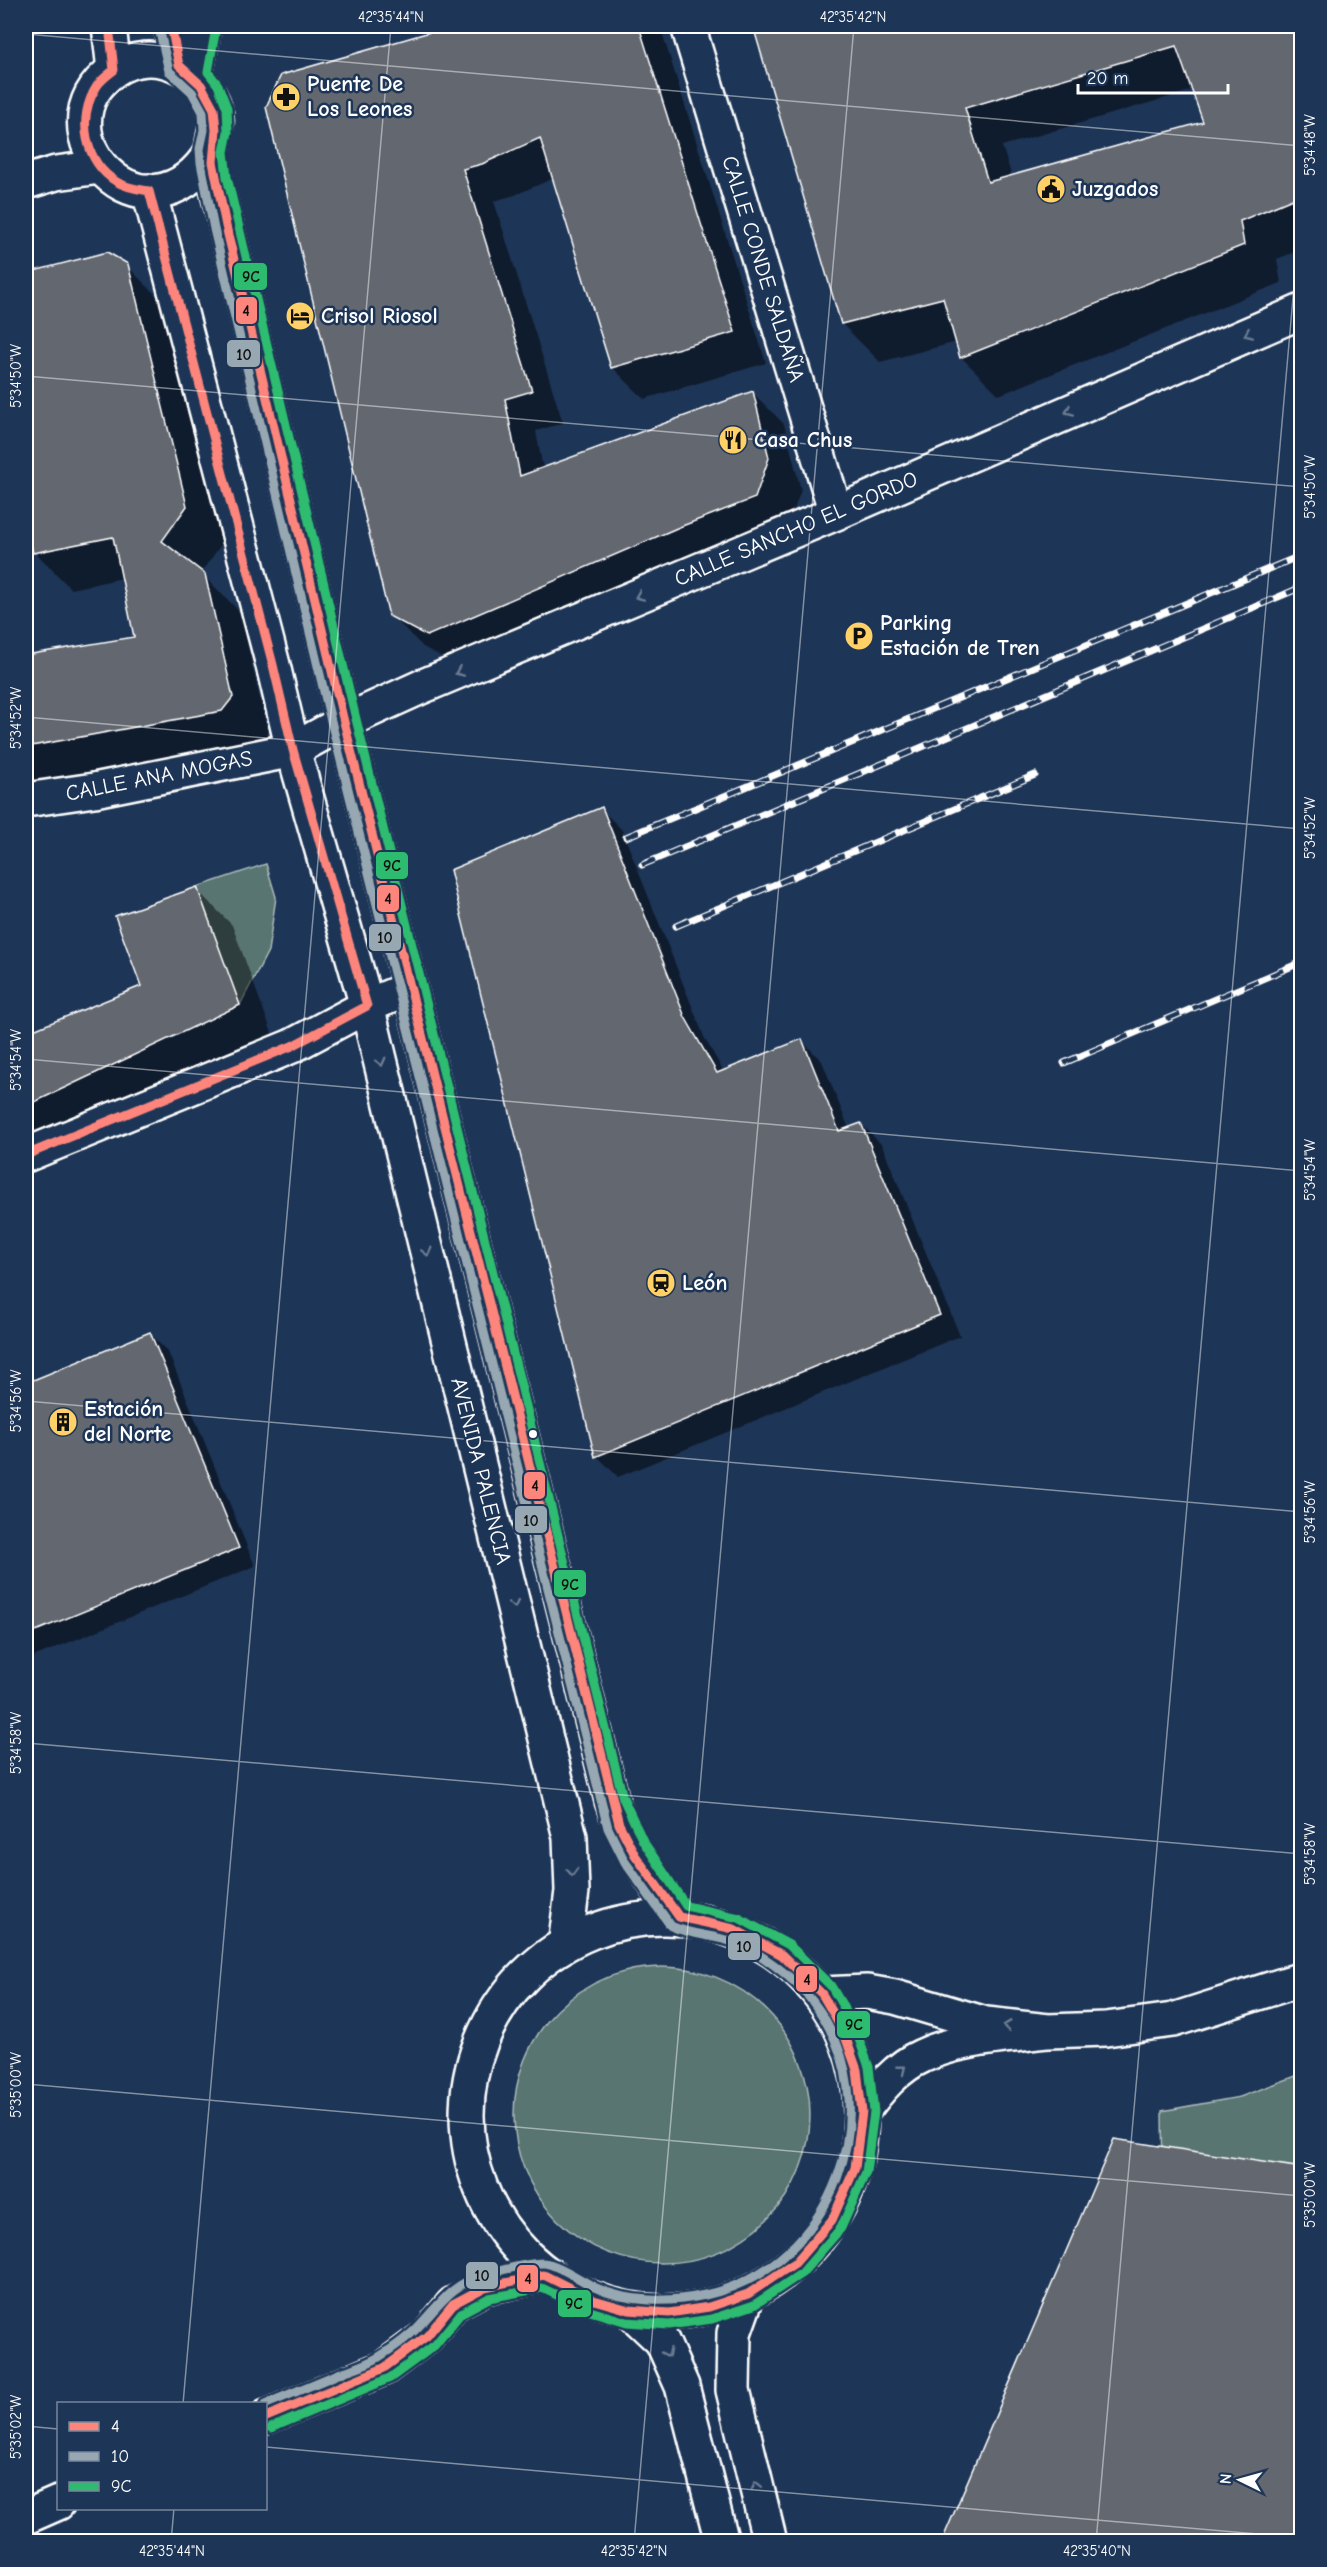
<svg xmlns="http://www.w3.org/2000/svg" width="1327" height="2567" font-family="'Comic Neue',sans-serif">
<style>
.green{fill:#597572;stroke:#acbab8;stroke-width:1.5}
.shadow{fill:#0007;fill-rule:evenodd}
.building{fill:#64686f;stroke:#fff;stroke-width:1.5;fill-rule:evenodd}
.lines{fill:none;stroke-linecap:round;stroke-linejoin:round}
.minor-casing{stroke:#fff;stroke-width:38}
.primary-casing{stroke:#fff;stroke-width:38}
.minor{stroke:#1d3557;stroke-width:33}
.primary{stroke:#1d3557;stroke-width:33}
.rail-casing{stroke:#fff;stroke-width:7}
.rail{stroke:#1d3557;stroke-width:4.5;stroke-dasharray:14;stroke-linecap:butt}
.bus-1-casing{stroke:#1d3557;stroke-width:14}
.bus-2-casing{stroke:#1d3557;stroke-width:14}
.bus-3-casing{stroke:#1d3557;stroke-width:14}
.bus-1{stroke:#fd857b;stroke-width:9}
.bus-2{stroke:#97a8b2;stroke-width:9}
.bus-3{stroke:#2dbc6f;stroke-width:9}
.oneway{stroke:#6c7c92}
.ticks{fill:none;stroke:#fff;stroke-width:1.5;stroke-opacity:0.45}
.bus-dot{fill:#fff;stroke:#1d3557;stroke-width:2}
.labels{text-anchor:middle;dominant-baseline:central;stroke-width:5;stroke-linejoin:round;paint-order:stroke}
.poi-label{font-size:22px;font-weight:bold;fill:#fff;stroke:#1d3557;text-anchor:start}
.street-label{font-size:22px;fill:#fff;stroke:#1d3557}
.line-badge{stroke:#1d3557;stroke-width:2}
.pale-badge-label{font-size:16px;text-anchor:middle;font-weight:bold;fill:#111}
.neatline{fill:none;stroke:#fff;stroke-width:2}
.ticks-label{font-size:15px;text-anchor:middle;fill:#fff}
</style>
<rect width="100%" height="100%" fill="#1d3557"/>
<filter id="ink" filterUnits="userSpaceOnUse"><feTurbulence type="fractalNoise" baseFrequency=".0167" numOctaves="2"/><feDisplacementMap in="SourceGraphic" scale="12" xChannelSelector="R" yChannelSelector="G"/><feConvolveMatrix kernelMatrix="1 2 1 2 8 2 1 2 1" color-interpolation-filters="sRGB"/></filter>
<g filter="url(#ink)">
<path class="green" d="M266,864L276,897L268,951L240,1005L197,887Z
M514 2115a148 148 0 1 1 296 0a148 148 0 1 1-296 0Z
M1301,2074V2206L1163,2184L1162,2111L1240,2097Z"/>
<path class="shadow" d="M454,26H660L766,363L644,399L612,367L554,178L515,195L494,201L563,423L536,431L543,469L753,393L784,424L801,490L787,529L460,667L423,647L391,615L282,76Z
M755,26H1302V249L1277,259L1281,283L999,395L961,357L957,342L880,362L842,324ZM1193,90L1204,123L1012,177L1002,146Z
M107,254L127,266L163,302L223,542L201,573L240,612L268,734L258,746L26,790V656L136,638L123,578L71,589L35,552L26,516V275Z
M601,809L622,830L705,1039L724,1072L801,1040L822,1061L849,1129L861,1124L882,1145L960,1336L618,1477L597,1456Z
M196,889L232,925L275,1041L26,1159V1035L143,987Z
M150,1334L168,1352L255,1566L26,1660V1385Z
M1115,2141L1302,2169V2542H944Z"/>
<path class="building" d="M451,26H639L735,332L611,368L540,138L482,164L463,169L532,391L505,399L520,476L753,391L769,458L755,498L677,528L427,636L389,616L266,107L281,75Z
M753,26H1302V195L1240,221L1244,245L960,358L943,298L841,324ZM1176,46L1203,122L988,182L965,108Z
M107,252L128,264L187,506L162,541L205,574L233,697L222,711L26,747V655L134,637L113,537L33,553L26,523V273Z
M602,807L685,1017L717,1073L802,1039L839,1131L861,1123L940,1315L595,1457L450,870Z
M197,887L240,1005L26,1106V1033L141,986L115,916Z
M150,1332L239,1548L26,1635V1383Z
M1114,2139L1302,2168V2541H942Z"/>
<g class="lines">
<g class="minor-casing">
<path id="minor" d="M688,26L836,513
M26,182L56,173L100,167
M26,800L94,790L293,750L344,722L421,687L836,513L1302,311
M26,1155L292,1046L367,1006L410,988
M822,1994L867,1992L895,1997L986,2024L1048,2031C1009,2036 957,2039 922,2056C897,2067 878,2090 862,2112
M1048,2031L1106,2029L1173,2020L1302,1979
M266,2417L384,2368L427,2336L453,2304L485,2287L544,2275
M26,2517L58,2503"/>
</g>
<g class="primary-casing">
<path id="primary" d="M109,26L114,70
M171,26L179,65
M195,76L204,26
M212,151C145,257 30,129 114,70C152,44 204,67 215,110C219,124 213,137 212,150C211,175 221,202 226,226L344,722L612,1801C626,1845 652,1880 679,1917
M149,191L273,665L293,750L367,1006L570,1837L572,1891L566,1939
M467 2115a197 197 0 1 1 394 0a197 197 0 1 1-394 0Z
M748,2294L734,2333L733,2390L770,2542
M629,2310L662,2341L682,2386L722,2542"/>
</g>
<use href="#minor" class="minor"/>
<use href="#primary" class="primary"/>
<g class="rail-casing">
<path id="rail" d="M626,837L1302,555
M642,865L1302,587
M676,926L1035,775
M1064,1063L1302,962"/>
</g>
<use href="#rail" class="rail"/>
<g class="bus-1-casing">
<path id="bus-1" d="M171,26L179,65L201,85L214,109L216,130L213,162L226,226L344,722L619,1824L635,1855L679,1917L734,1929L782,1955L822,1994L843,2030L857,2070L862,2112L855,2168L832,2220L795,2263L748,2294L709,2307L669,2313L629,2310L594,2300L544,2275L485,2287L453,2304L427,2336L384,2368L266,2417
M26,1155L292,1046L367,1006L293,750L273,665L149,191C138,189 127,188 117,182C85,163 76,118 97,86C101,80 108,75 114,70L109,26"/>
</g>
<g class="bus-2-casing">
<path id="bus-2" d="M159,28L169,71L192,92L203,112L204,130L200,149L201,163L214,229L332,725L608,1828L625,1862L671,1926C688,1934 709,1935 726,1940C755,1947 795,1978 813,2002C893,2107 834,2267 705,2295C670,2303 628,2303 594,2287C582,2281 556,2263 543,2263C527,2263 499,2271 483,2275C451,2285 441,2303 420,2325C409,2337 393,2348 379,2357C368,2364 354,2368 341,2373C316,2383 291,2394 266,2404"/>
</g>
<g class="bus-3-casing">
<path id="bus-3" d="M216,28L208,72L218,85L227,108L228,132L224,152L227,177L356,719L623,1798L643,1841L686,1906L739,1918L789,1945L831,1986L854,2025L869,2067L874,2112L866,2172L841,2228L802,2273L754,2305L712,2319L669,2325L627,2322L590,2311L542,2288L489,2298L461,2313L435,2345L390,2378L271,2428"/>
</g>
<use href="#bus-1" class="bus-1"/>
<use href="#bus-2" class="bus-2"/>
<use href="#bus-3" class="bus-3"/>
</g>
<defs><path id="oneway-chevron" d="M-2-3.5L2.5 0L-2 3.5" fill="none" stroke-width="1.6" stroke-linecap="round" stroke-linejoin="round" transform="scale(1.5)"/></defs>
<g class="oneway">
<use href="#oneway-chevron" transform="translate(1248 334) rotate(157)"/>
<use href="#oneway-chevron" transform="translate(1069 411) rotate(156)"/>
<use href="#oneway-chevron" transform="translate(639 596) rotate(157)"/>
<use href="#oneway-chevron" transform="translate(459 672) rotate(157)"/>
<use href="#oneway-chevron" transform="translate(381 1062) rotate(76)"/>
<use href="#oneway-chevron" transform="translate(427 1252) rotate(76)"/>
<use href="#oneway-chevron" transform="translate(514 1604) rotate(76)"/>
<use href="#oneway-chevron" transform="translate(572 1872) rotate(88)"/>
<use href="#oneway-chevron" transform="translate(1007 2026) rotate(-173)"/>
<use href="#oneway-chevron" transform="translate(902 2069) rotate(-39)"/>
<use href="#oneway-chevron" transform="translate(667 2353) rotate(65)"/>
<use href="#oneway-chevron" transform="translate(756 2485) rotate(-104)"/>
</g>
</g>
<path class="ticks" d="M26,34L1302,146M26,376L1302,487M26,717L1302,829M26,1059L1302,1171M26,1401L1302,1512M26,1743L1302,1854M26,2084L1302,2196M183,2404L391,26M26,2426L58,2429M266,2447L1302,2538M171,2542L174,2508M634,2542L854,26M1096,2542L1302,195"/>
<defs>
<g id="pharmacy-disc" transform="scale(1.5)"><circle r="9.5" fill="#ffd166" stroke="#1d3557"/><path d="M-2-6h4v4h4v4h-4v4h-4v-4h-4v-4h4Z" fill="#111"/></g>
<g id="civic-disc" transform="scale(1.5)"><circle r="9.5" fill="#ffd166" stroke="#1d3557"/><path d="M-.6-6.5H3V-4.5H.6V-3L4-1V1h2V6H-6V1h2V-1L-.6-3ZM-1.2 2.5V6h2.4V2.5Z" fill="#111"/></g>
<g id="hotel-disc" transform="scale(1.5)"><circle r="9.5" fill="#ffd166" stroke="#1d3557"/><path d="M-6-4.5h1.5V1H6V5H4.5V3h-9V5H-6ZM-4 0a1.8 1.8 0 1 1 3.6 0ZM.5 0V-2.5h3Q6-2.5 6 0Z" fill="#111"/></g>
<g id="restaurant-disc" transform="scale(1.5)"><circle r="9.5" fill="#ffd166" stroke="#1d3557"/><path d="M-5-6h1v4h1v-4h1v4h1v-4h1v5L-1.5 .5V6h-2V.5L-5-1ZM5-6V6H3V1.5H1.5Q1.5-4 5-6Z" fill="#111"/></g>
<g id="parking-disc" transform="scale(1.5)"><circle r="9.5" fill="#ffd166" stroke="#1d3557"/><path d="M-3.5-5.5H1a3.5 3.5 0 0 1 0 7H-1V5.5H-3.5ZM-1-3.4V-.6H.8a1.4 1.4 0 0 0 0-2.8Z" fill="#111"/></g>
<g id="station-disc" transform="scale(1.5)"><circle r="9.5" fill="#ffd166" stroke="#1d3557"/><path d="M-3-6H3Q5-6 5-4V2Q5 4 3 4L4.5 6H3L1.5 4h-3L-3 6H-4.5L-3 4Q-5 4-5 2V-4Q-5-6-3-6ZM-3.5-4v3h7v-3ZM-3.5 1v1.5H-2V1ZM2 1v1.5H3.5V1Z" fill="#111"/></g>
<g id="building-disc" transform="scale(1.5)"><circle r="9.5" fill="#ffd166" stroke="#1d3557"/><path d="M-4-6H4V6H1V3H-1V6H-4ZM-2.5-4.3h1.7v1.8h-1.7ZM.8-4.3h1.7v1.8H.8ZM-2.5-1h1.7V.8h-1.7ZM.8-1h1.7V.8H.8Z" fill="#111"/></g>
</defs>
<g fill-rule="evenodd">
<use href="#pharmacy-disc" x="286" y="97"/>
<use href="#civic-disc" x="1051" y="189"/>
<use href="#hotel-disc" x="300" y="316"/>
<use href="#restaurant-disc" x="733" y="440"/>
<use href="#parking-disc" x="859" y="636"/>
<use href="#station-disc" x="661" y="1283"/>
<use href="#building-disc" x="63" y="1422"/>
</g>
<circle class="bus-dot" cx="533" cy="1434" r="5"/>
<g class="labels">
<g class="poi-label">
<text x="307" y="84">Puente De<tspan x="307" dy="25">Los Leones</tspan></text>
<text x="1072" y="189">Juzgados</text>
<text x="321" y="316">Crisol Riosol</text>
<text x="754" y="440">Casa Chus</text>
<text x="880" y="623">Parking<tspan x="880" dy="25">Estación de Tren</tspan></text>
<text x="682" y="1283">León</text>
<text x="84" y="1409">Estación<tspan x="84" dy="25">del Norte</tspan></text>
</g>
<g class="street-label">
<text transform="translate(763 269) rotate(73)">CALLE CONDE SALDAÑA</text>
<text transform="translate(796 529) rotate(-23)">CALLE SANCHO EL GORDO</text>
<text transform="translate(159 776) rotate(-11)">CALLE ANA MOGAS</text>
<text transform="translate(481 1471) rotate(76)">AVENIDA PALENCIA</text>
</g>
</g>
<g class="line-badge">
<rect x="233" y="262" width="35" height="29" rx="6" fill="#2dbc6f"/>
<rect x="235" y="296" width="23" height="29" rx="6" fill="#fd857b"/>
<rect x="226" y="339" width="35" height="29" rx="6" fill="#97a8b2"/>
<rect x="375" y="851" width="34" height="29" rx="6" fill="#2dbc6f"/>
<rect x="376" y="884" width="24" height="29" rx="6" fill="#fd857b"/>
<rect x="368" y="923" width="34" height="29" rx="6" fill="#97a8b2"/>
<rect x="523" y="1471" width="23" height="29" rx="6" fill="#fd857b"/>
<rect x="514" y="1505" width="34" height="29" rx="6" fill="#97a8b2"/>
<rect x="553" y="1569" width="34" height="29" rx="6" fill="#2dbc6f"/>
<rect x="727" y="1932" width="34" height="29" rx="6" fill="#97a8b2"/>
<rect x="795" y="1965" width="23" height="28" rx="6" fill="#fd857b"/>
<rect x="836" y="2010" width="35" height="29" rx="6" fill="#2dbc6f"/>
<rect x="465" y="2261" width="34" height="29" rx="6" fill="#97a8b2"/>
<rect x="516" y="2264" width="23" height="29" rx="6" fill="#fd857b"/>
<rect x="557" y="2289" width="35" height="29" rx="6" fill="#2dbc6f"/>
</g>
<g class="pale-badge-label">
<text x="251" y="282">9C</text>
<text x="246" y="316">4</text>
<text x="244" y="360">10</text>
<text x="392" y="871">9C</text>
<text x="388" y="904">4</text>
<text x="385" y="943">10</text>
<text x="535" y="1491">4</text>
<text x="531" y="1526">10</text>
<text x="570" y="1590">9C</text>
<text x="744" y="1952">10</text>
<text x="807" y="1985">4</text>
<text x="854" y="2030">9C</text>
<text x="482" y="2281">10</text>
<text x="528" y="2284">4</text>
<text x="574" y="2309">9C</text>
</g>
<rect width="1327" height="2567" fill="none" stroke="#1d3557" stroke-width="66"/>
<rect x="57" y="2402" width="210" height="108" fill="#1d3557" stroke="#77869a" stroke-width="1.5"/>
<rect x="69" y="2422" width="30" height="9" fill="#fd857b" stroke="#77869a" stroke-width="1.5"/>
<text x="111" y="2432" font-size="18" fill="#ffffff">4</text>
<rect x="69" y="2452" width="30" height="9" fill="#97a8b2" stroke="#77869a" stroke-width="1.5"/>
<text x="111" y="2462" font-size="18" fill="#ffffff">10</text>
<rect x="69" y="2482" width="30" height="9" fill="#2dbc6f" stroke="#77869a" stroke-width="1.5"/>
<text x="111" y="2492" font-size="18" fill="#ffffff">9C</text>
<g transform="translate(1240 2480) rotate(275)" stroke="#1d3557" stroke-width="4.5" paint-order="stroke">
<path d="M0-4.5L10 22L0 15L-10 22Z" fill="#ffffff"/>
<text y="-9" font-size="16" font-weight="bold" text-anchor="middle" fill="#ffffff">N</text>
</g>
<path d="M1078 84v9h150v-9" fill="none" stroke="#ffffff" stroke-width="3"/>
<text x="1087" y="84" font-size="18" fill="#ffffff" stroke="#1d3557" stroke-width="4.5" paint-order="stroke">20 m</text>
<rect x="33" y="33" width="1261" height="2501" class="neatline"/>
<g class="ticks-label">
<text x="391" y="22">42°35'44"N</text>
<text x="853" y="22">42°35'42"N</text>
<text transform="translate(1310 145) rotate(-90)" y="5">5°34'48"W</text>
<text transform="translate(16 376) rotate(-90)" y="5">5°34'50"W</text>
<text transform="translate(1310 487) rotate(-90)" y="5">5°34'50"W</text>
<text transform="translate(16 718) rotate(-90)" y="5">5°34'52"W</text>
<text transform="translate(1310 828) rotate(-90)" y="5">5°34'52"W</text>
<text transform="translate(16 1060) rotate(-90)" y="5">5°34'54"W</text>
<text transform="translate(1310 1170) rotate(-90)" y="5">5°34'54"W</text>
<text transform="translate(16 1401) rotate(-90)" y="5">5°34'56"W</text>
<text transform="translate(1310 1512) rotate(-90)" y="5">5°34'56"W</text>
<text transform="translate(16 1743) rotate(-90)" y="5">5°34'58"W</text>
<text transform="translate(1310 1854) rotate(-90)" y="5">5°34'58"W</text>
<text transform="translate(16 2085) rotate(-90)" y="5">5°35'00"W</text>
<text transform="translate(1310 2195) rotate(-90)" y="5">5°35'00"W</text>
<text transform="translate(16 2427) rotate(-90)" y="5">5°35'02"W</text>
<text x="172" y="2556">42°35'44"N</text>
<text x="634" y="2556">42°35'42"N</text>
<text x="1097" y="2556">42°35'40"N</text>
</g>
</svg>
